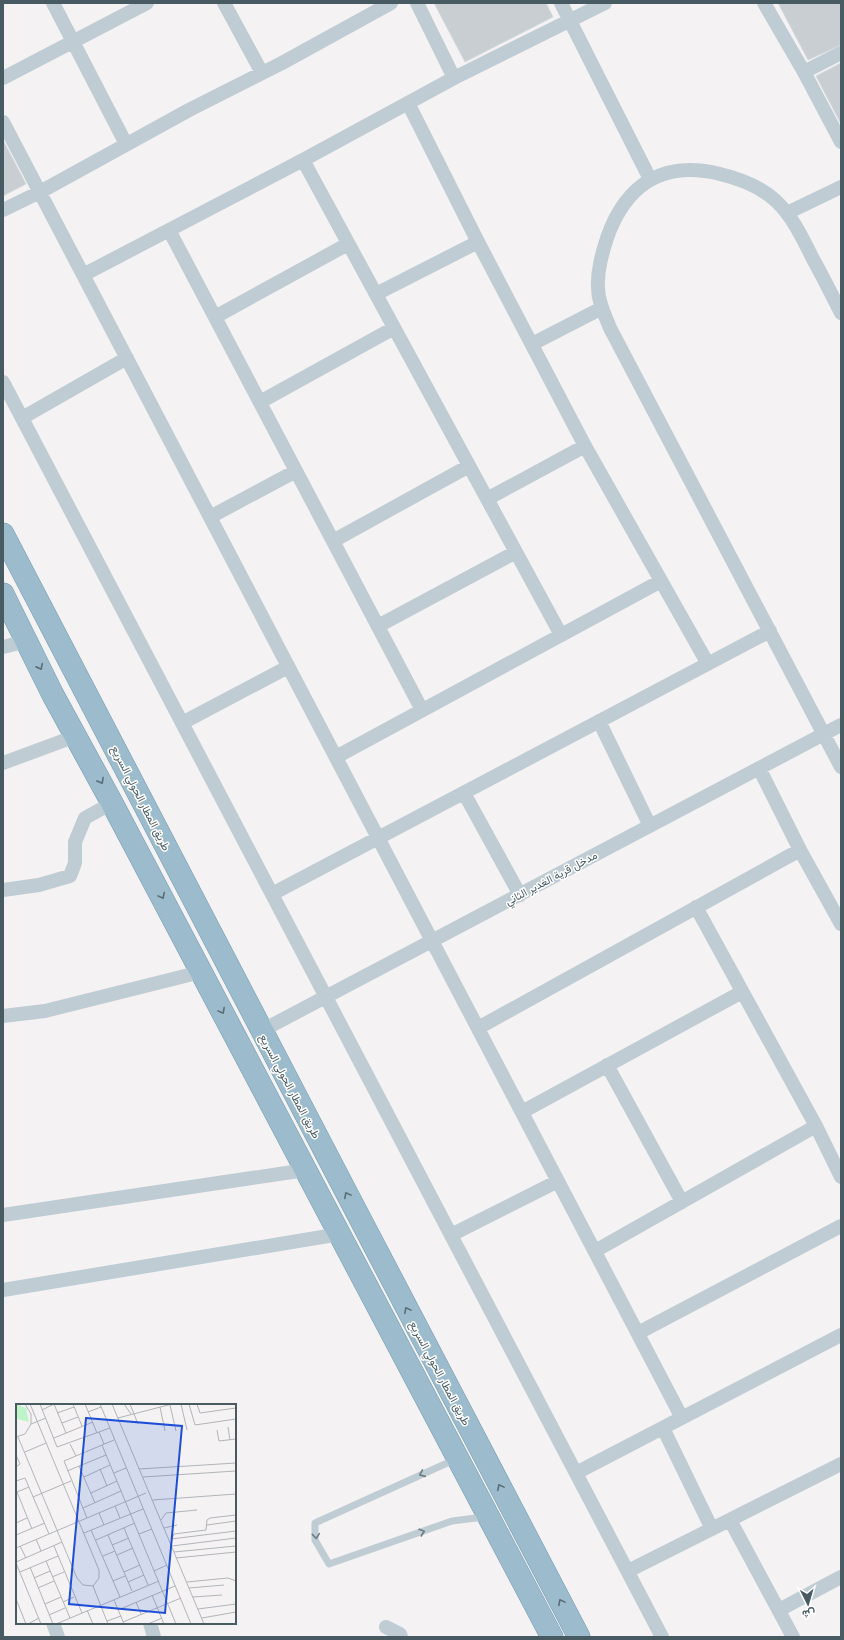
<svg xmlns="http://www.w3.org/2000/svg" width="844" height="1640" font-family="Mulish,Vazirmatn,sans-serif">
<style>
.building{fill:#c9ced2;stroke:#d6dade}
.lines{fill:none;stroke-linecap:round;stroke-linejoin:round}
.trunk-casing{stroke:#729ab0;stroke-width:23}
.service{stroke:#bfccd3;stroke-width:7}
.minor{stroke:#bfccd3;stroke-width:14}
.trunk{stroke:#9cbbcc;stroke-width:22}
.oneway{stroke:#596d77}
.oneway2{stroke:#6c7c84}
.labels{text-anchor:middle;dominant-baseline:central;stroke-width:3;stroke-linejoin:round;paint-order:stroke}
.street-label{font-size:11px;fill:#485a62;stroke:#fff}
.inset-road{fill:none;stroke:#b0b5b9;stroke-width:1}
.view{fill:#1d4ed8;fill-opacity:0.15;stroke:#1d4ed8;stroke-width:2}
.inset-edge{fill:none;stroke:#485a62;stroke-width:2}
</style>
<rect width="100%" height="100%" fill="#f5f2f3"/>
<path class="building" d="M434,3H546L553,17L465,62Z
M778,3H841V45L808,60Z
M841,63V124L816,76Z
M3,140L26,184L3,196Z"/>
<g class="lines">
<g class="trunk-casing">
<path id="trunk" d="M3,534C195,901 386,1270 579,1637
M3,594L53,695L112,803L552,1637"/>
</g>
<path class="service" d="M456,1459L315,1523V1540L329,1564L452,1521L484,1517"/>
<path class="minor" d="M53,3L126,144
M224,3L262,73
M417,3L454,78
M561,3L650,179
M764,3L804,72L841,142
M804,72L841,53
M3,78L147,3
M408,103L478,242L585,446L708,664
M3,122L682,1418
M303,160L561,635
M3,210L40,192L189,110L282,63L391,3
M787,213L841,187
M169,230L422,710
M83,275L303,160L454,78L605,3
M376,294L478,242
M841,313C832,295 823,277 813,259C803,239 793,217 776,201C760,186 741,179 720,174C663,160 626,184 607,238C602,254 597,271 598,288C598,302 605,315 610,328L841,767
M215,317L348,244
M532,344L602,308
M3,382L662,1637
M260,402L394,328
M22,418L127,358
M487,499L585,446
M210,517L296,471
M333,541L469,466
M378,626L516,552
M3,647L27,641
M599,721L650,826
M182,723L288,667
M336,757L661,581
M3,763L76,736
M759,768L800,850L841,924
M464,793L520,895
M3,890L39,885L70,876L75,863V842L85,818L112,803
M272,894L770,631
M696,907L816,1126L841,1177
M3,1016L45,1011L201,972
M478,1028L800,850
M261,1031L841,725
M607,1065L682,1202
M522,1112L742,992
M3,1215L306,1170
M451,1235L558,1181
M595,1251L816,1126
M3,1290L340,1234
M638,1333L841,1226
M663,1428L712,1529
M576,1473L841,1335
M730,1520L793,1637
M628,1571L841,1464
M779,1610L841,1577
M53,1623L58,1637
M150,1623L154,1637
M386,1627L400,1634L401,1637"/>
<use href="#trunk" class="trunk"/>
</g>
<defs><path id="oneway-chevron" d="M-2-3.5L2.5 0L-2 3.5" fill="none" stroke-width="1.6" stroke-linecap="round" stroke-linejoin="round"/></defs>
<g class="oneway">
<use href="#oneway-chevron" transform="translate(40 667) rotate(64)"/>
<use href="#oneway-chevron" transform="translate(101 781) rotate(61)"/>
<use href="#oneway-chevron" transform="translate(162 896) rotate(62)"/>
<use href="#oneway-chevron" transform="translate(222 1011) rotate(62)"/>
<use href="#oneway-chevron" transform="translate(347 1195) rotate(-118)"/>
<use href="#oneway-chevron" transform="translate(407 1310) rotate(-118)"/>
<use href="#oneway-chevron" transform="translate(500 1487) rotate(-118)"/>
<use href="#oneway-chevron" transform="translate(561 1602) rotate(-118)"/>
</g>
<g class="oneway2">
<use href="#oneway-chevron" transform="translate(422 1474) rotate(156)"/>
<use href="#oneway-chevron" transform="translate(422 1532) rotate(-19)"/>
<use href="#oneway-chevron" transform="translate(316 1536) rotate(84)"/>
</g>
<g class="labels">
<g class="street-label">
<text transform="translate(141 798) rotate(63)">طريق المطار الحولي السريع</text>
<text transform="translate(551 878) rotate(-28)">مدخل قرية الغدير الثاني</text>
<text transform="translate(290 1086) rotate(62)">طريق المطار الحولي السريع</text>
<text transform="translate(440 1373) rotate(62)">طريق المطار الحولي السريع</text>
</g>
</g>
<g transform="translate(16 1404)">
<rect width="220" height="220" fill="#f5f2f3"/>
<path d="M0,0L10,4L13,18L1,15L0,19Z" fill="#bff4cb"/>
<path class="inset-road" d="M24,0L41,43L94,24M38,0L50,29M57,0L66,22M69,0L81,29M84,0L175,220M96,0L188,220M108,0L115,10M114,0L122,20M165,0L171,26M173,0L179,21L220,15M181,0L184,9L220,4M154,1L160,27M144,3L149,27M26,6L38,0M72,8L85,3M41,9L58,3M102,14L156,0M46,19L62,13M15,20L30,14M212,23L214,36M201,26L203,37L220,35M83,28L88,40M0,33L9,30L15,20V10L9,0M2,33L61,174L67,181L77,182L83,174V166L14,0M38,34L77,18M54,40L60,52M86,41L160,220M9,48L30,39M0,51L4,60L0,63M63,62L79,99M84,65L91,82M123,65L220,59M51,67L90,51M98,69L110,64M68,73L94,61M127,73L220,67M0,77L9,74L33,130M1,88L16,125M1,88L13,83M75,89L101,77M17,93L55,77M137,96L220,90M99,102L104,114M67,104L105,87M83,109L88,121M71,114L48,57L98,36M145,116L150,109L181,106M0,119L11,114M191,121L220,117M108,124L132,181M148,124L161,121M75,126L104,193M68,129L127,105M123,130L136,125M0,131L29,119M92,131L116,187M20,135L25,147M155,135L220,127M156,135L158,130L190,126L191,116L194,114L220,111M80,136L119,119M96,141L113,134M4,142L10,154M38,142L66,209M156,142L220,134M0,144L130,89M158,148L220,142M101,151L117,144M87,152L99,147M160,154L220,148M30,157L54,214M0,158L46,138M0,159L25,220M14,163L37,220M138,167L151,161M4,168L42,152M108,168L124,161M36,173L48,168M18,174L34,167M97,177L109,172M112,178L128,171M171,178L212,174L220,177M77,182L92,220M22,184L38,177M173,184L208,181M136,191L148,220M177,193L206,191M0,195L10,220M98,196L108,220M47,198L58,193M120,198L125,210M29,200L45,193M182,205L220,200M71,206L77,220M102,206L159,182M33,211L49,204M186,214L220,208M91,217L105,212M107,218L165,194M12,220L23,214M40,220L143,177M132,220L146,214"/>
<path class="view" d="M70,14L166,22L149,209L53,200Z"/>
<rect width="220" height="220" class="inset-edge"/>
</g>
<rect width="844" height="1640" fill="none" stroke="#485a62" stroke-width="8"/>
<g transform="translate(808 1604) rotate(175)" stroke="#ffffff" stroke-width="3" paint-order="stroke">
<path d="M0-3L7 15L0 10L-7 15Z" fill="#485a62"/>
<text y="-6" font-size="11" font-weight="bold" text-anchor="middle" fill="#485a62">ش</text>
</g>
</svg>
